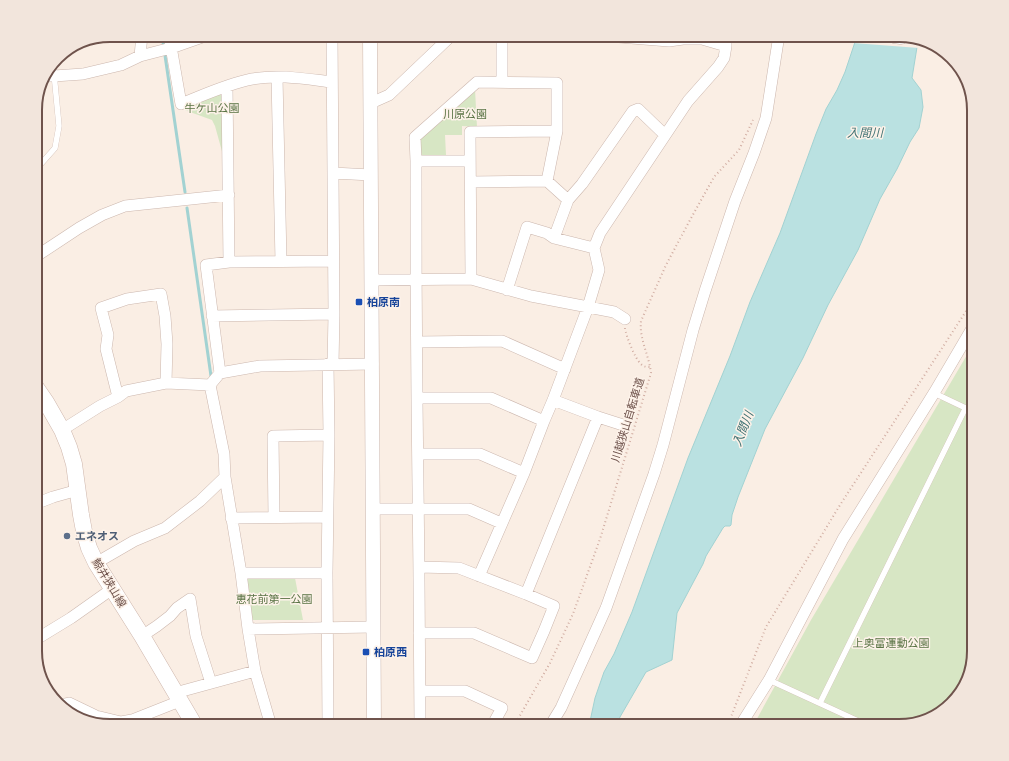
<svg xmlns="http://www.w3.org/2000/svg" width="1009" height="761" font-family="'Fira Sans','Noto Sans JP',sans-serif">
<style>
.green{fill:#d7e6c4}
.water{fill:#bae1e1;stroke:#a2d2d2}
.pier{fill:#faeee4}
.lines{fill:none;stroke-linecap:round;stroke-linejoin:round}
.stream{stroke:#a2d2d2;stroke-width:3}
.service-casing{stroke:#ccb7ae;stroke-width:6}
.minor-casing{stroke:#ccb7ae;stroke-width:12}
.tertiary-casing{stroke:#ccb7ae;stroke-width:15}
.secondary-casing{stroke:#ceb6ac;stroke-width:17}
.path{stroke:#d1ada2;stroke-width:2;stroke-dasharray:1 3;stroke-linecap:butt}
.service{stroke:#fff;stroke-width:5.5}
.minor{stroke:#fff;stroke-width:11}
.tertiary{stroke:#fff;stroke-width:14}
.secondary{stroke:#fff;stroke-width:16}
.transit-dot{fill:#1a4fb4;stroke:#fdf2e9;stroke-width:1.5}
.service-dot{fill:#5c6f8a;stroke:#fdf2e9;stroke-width:1.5}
.labels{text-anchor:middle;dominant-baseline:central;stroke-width:3;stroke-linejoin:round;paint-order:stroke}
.park-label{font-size:11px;fill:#5a7445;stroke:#fdf2e9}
.transit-label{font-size:11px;font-weight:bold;fill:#164399;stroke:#fdf2e9;text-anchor:start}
.street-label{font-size:11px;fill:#6f534c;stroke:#fdf2e9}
.service-label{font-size:11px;font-weight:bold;fill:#4e5e75;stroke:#fdf2e9;text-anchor:start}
.water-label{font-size:12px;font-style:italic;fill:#427374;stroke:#fdf2e9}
.rim{fill:none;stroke:#6f534c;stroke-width:2}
</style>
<rect width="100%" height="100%" fill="#faeee4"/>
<path class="green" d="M475,89L477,127L462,126V135H445L446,155H421L420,139Z
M220,94L224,97L223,155L215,126L212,120L179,108Z
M974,343V652L958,697L932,718L899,726H753L811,620Z
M245,578H295L303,620H252Z"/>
<path class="water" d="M918,41L912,78L921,90L923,107L919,128L910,142L897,169L880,199L858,250L828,305L803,358L765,429L738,497L732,515L731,525L730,526H725L723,528L706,556L703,564L677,613L672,660L646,672L620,717L616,726H589L595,698L604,672L614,654L632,612L688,458L730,356L750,302L780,233L816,134L826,109L837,90L845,72L855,42Z"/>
<path class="pier" d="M853,35H900L920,42L919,48L853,43Z"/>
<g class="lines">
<path class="stream" d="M162,35L185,192
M187,208L211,376"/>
<g class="service-casing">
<path id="service" d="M35,166H39L55,148L59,126L53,63
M934,393L974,412
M769,680L869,726
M820,703L965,409"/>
</g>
<g class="minor-casing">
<path id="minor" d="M169,35L181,104C204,95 227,84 252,79C278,74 306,79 332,82
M332,35L334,314L333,364
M502,35V82
M594,35L669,41L683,39H702L726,46
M140,56L142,35
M43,76H54L83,74L121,65L140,56L171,48L208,35
M277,77L281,261
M227,86L229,262
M371,103L389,95L452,35
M416,161H470
M333,173L371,175
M471,182L547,181L568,200L554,238L594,248
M568,200L582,184L633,111L638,109L665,135
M35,257L79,228L102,215L125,206L229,195
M471,279L470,132L557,131
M372,280L471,279L531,296L614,312L625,319
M507,290L527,227L547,233L554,238
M212,316L334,314
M417,342L502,341L565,369
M328,364L329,435L327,573L328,726
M220,373L206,265L229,262L333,261
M118,397L106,349L108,335L101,308L127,299L161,294L165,316L167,344L166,383
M417,398H491L544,421
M553,400L598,417L623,425
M35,408L46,402
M62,430L100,406L118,397L126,391L166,383L210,385L220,373L260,366L373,364
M418,454H480L524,473
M225,477L241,573L248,629L255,671L271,726
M35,504L53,497L78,490
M373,509H469L501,523
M274,517L273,436L329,435
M231,518L327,517
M96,563L134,541L165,528L200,501L225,477L224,454L210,385
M241,573H327
M479,576L524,473L544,421L553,400L588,307L599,270L594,248L600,233L688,101L718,67L724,58L726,46V35
M526,594L598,417
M248,629L373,627
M419,633H474L532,658L544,631L554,606L526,594L459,568L419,567
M142,636L157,626L170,616L177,608L190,599L196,636L211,683
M35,640L71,618L112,589
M420,691H465L502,708L492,726
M175,693L255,671
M60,705L69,703L96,716L121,722
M117,726L121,722L132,720L180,701
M420,726C420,617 418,509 417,400C416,320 416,241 416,161L415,137L477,82L557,83V131L547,181
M550,726L561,708L606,608L654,474L663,445L693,330L705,291L735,201L754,153L766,118L779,35
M740,726L769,680L843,539L934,393L974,325"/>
</g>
<g class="tertiary-casing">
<path id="tertiary" d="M370,35L374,726"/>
</g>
<g class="secondary-casing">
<path id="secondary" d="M894,35L901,36
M35,386L46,402L62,430L69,447L74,464L81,515L84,531L89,548L96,563L142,636L195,726"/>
</g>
<path class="path" d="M625,328C626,336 635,359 641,364C644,367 647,367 650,367
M514,726L550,663L573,614L600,539L651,373C649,355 639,339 641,321L666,265L690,220L714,177L739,150L753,120
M726,726L729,722L766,627L840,505L974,299"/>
<use href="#service" class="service"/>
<use href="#minor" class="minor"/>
<use href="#tertiary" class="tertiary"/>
<use href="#secondary" class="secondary"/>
</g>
<g class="transit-dot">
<rect x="355" y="298" width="8" height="8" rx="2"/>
<rect x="362" y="648" width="8" height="8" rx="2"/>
</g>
<circle class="service-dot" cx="67" cy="536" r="4"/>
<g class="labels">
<g class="park-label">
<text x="212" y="108">牛ケ山公園</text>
<text x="465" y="114">川原公園</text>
<text x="274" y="599">恵花前第一公園</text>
<text x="891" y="643">上奥富運動公園</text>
</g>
<g class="transit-label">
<text x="367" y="302">柏原南</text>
<text x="374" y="652">柏原西</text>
</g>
<g class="street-label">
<text transform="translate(628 420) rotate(-73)">川越狭山自転車道</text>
<text transform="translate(109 583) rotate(59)">鯨井狭山線</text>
</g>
<g class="service-label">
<text x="75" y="536">エネオス</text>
</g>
<g class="water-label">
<text x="865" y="133">入間川</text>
<text transform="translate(743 429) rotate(-69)">入間川</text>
</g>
</g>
<path d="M0 0H1009V761H0ZM110 42H899A68 68 0 0 1 967 110V651A68 68 0 0 1 899 719H110A68 68 0 0 1 42 651V110A68 68 0 0 1 110 42Z" fill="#f2e5dc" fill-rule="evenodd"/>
<path class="rim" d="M110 42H899A68 68 0 0 1 967 110V651A68 68 0 0 1 899 719H110A68 68 0 0 1 42 651V110A68 68 0 0 1 110 42Z"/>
</svg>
